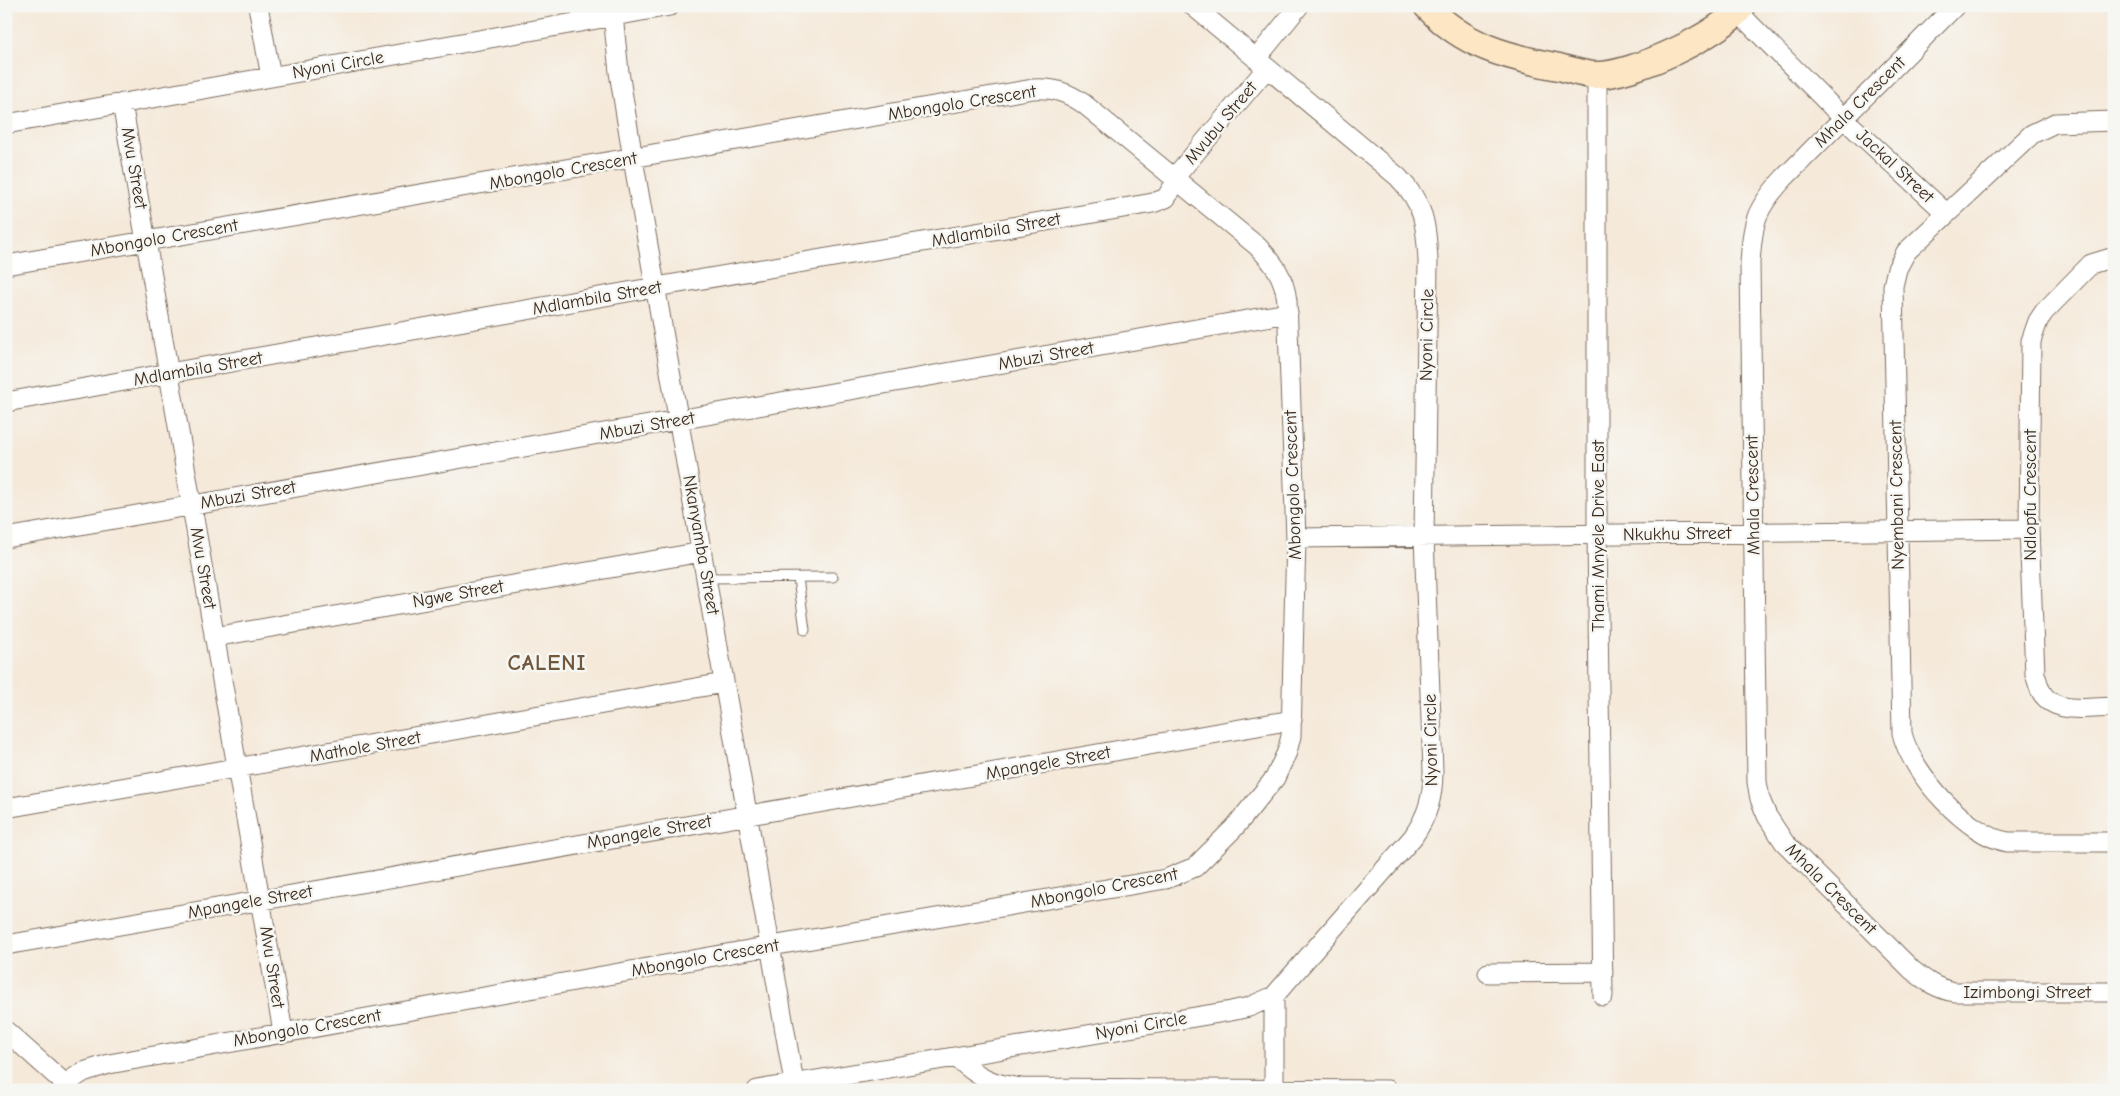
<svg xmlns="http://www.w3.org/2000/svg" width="2120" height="1096" font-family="'Comic Neue',sans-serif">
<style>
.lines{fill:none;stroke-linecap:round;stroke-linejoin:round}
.lane-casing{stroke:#7c6d5f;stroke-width:11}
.street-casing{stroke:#7c6d5f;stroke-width:21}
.secondary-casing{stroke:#7c6d5f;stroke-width:29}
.lane{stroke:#fff;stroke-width:9}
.street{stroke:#fff;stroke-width:19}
.secondary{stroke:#fce6c4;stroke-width:26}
.labels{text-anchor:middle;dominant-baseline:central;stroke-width:5;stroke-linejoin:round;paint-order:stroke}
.street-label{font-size:18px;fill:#3b2a1e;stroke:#f6f6f2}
.district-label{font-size:22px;font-weight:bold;letter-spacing:1px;fill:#71573c;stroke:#f6f6f2}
</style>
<rect width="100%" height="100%" fill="#f6f6f2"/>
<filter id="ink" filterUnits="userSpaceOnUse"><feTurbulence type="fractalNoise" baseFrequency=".02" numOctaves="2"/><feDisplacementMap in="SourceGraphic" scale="10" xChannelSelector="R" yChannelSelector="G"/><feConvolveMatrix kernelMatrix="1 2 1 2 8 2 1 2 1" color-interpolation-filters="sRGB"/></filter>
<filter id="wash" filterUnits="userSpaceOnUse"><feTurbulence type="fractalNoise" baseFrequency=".0096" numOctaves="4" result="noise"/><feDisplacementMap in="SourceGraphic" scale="20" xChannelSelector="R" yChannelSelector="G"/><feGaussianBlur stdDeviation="1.12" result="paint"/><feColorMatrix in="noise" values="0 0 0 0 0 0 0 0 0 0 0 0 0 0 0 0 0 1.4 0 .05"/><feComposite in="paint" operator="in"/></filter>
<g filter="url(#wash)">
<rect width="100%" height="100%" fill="#f5e9d9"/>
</g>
<g filter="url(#ink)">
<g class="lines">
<g class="lane-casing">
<path id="lane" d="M707,578L833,577
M798,578L805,630"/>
</g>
<g class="street-casing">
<path id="street" d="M258,6L271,77
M612,6L619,72L633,159L794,1083
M1955,6L1784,178C1755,210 1753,220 1750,263L1757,782L1760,799L1767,816L1784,842L1912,970C1926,981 1937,989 1955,992H2114
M1738,12L1843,118L1946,213
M1256,59L1299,6
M1597,75V535L1603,996
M122,103L283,1032
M2114,121L2055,123L2032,134L1906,252L1897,269L1893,286L1902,733C1911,772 1967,836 2008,842H2114
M6,124L670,6
M1174,178L1267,68
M2114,257L2091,264L2044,312L2038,321L2031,341L2029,529L2035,674C2038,682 2039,692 2046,698C2061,714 2094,707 2114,707
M6,265L1033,89C1054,88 1067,92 1084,104L1257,246C1274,263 1284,276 1287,301L1296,538L1291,736L1287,752L1275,778L1235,827L1195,867L1166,879L771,946L109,1064L83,1072L65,1084
M6,402L656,287L1153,203L1166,198L1177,180
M6,538L1288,313
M1296,538L2029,529
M214,637L702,552
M6,808L724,683
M6,945L1292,720
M1488,973L1603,972
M1274,996V1090
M6,1031L72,1090
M956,1057C978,1077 990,1084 1021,1088L1388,1090
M757,1090L1231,1011L1249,1007L1274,996L1413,837C1428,815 1433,797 1433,771L1424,537L1428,261C1426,224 1425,205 1398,177L1193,6"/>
</g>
<g class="secondary-casing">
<path id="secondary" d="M1427,6C1463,46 1508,57 1559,67C1571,70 1584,75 1596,75C1631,76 1722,34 1742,6"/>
</g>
<use href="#lane" class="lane"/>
<use href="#street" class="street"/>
<use href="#secondary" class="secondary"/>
</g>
</g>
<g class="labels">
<g class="street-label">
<text transform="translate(338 65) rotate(-10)">Nyoni Circle</text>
<text transform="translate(1860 102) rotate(-45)">Mhala Crescent</text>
<text transform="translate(962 103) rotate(-9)">Mbongolo Crescent</text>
<text transform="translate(1221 123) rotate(-50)">Mvubu Street</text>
<text transform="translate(1895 166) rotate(43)">Jackal Street</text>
<text transform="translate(134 168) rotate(80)">Mvu Street</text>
<text transform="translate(563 171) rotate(-10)">Mbongolo Crescent</text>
<text transform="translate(996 230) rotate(-10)">Mdlambila Street</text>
<text transform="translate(164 238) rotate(-10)">Mbongolo Crescent</text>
<text transform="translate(597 298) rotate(-10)">Mdlambila Street</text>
<text transform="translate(1427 335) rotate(-89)">Nyoni Circle</text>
<text transform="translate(1046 356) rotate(-10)">Mbuzi Street</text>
<text transform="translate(198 369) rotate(-10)">Mdlambila Street</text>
<text transform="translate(647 426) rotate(-10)">Mbuzi Street</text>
<text transform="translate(1293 485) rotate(-92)">Mbongolo Crescent</text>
<text transform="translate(248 495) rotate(-10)">Mbuzi Street</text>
<text transform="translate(1753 495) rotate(-91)">Mhala Crescent</text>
<text transform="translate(1897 495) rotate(-91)">Nyembani Crescent</text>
<text transform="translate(2030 495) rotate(-90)">Ndlopfu Crescent</text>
<text transform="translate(1677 534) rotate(-1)">Nkukhu Street</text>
<text transform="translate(1598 536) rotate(-90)">Thami Mnyele Drive East</text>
<text transform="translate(701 545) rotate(80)">Nkanyamba Street</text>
<text transform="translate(203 568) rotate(80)">Mvu Street</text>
<text transform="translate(458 594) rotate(-10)">Ngwe Street</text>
<text transform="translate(1431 740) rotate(-91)">Nyoni Circle</text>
<text transform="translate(365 747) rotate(-10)">Mathole Street</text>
<text transform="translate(1048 763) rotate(-10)">Mpangele Street</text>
<text transform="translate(649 832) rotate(-10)">Mpangele Street</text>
<text transform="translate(1104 888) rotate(-11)">Mbongolo Crescent</text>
<text transform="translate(1831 889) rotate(45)">Mhala Crescent</text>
<text transform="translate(250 902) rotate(-10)">Mpangele Street</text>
<text transform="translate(705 958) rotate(-10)">Mbongolo Crescent</text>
<text transform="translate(272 967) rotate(81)">Mvu Street</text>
<text x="2027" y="992">Izimbongi Street</text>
<text transform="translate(1141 1026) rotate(-10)">Nyoni Circle</text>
<text transform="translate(307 1028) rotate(-10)">Mbongolo Crescent</text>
</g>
<g class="district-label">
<text x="547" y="663">CALENI</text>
</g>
</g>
<rect width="2120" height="1096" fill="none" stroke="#f6f6f2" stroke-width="25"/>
</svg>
